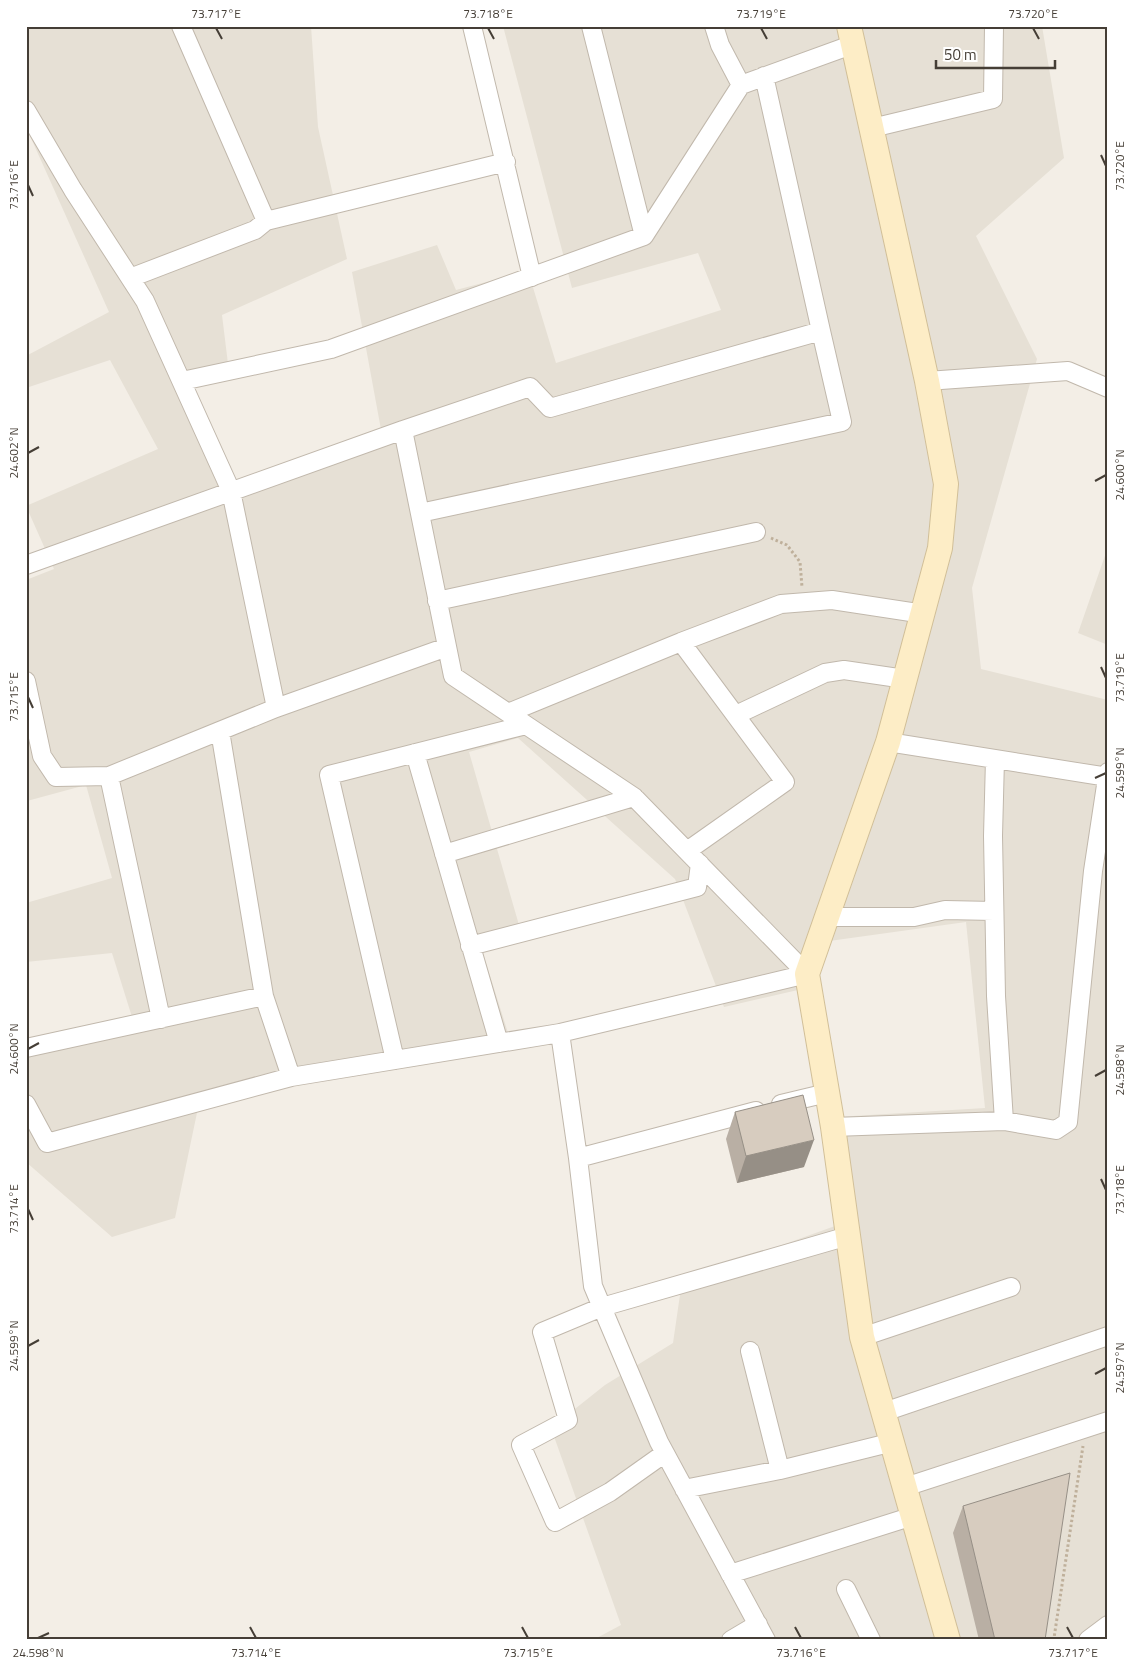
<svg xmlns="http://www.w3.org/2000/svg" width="1134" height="1666" font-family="'Titillium Web',sans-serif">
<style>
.residential{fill:#e6e0d5}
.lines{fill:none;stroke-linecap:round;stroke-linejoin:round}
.street-casing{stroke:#c1b8ac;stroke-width:20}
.secondary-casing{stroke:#d1bf98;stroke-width:26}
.path{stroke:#bfb09b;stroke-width:3;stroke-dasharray:2.5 2.5;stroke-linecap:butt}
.street{stroke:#fff;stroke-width:18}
.secondary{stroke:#fdedc6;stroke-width:24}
.wall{fill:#b9afa4}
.shaded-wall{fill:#968f86}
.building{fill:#d7ccbf;stroke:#968f86}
.ticks{fill:none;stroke:#453e36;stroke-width:2}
.neatline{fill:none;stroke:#453e36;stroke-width:2}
.ticks-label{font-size:12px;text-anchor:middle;fill:#453e36}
</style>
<rect width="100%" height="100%" fill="#f3eee6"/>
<path class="residential" d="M26,26H311L318,127L347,259L222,315L229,372L192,387L236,481L382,435L352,272L437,245L456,290L528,271L556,363L721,310L698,253L572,288L503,26H1042L1064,158L976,236L1037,359L972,588L981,669L1108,700V1640H593L621,1625L551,1428L605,1385L673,1343L682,1281L835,1226L820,1118L985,1108L966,922L815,943L798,990L724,1007L675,879L518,738L469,752L519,925L480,944L509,1036L198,1108L175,1218L112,1237L26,1162V1054L132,1017L112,953L26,962V903L112,878L86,785L27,801L26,580L54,569L26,506L158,449L110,360L26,388V356L109,312L26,127Z
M1108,547V645L1078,633Z"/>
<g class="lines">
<g class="street-casing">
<path id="street" d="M181,26L266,221
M472,26L532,277
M591,26L644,236
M714,26L720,45L741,85
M764,76L821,331
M26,110L73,190L145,301L231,491L276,708L447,647
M872,128L993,99L994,26
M130,278L255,230L266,221L506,162
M182,381L331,349L644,236L741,85L854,44
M927,381L1068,371L1108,388
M403,430L530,387L550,408L821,331L842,422L420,513
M26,565L403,430L453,676L526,725
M437,601L756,532
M681,642L785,782L687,851
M26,681L42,756L56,777L109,776
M508,713L681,642L781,604L832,600L924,614
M736,715L825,673L844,670L905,679
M220,731L264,996
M888,742L1108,777
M415,753L499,1043
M995,759L993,836L996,996L1004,1121
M444,854L634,797
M827,917H914L945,910L994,911
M470,946L697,887L700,864
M161,1019L109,776L276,708
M26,1048L264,996L291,1077
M395,1060L329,775L526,725L634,797L807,974
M26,1104L47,1143L291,1077L560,1033
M781,1104L827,1093
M833,1127L1004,1121L1056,1130L1068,1122L1093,871L1108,772
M578,1158L756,1111
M862,1337L1011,1287
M750,1351L780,1470
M884,1412L1108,1336
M665,1453L610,1492L555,1522L521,1445L568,1420L542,1332L602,1307L848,1236
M905,1487L1108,1421
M684,1489L780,1470L893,1442
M730,1574L913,1516
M846,1589L871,1640
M731,1640L758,1624
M766,1640L659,1442L593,1286L578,1158L560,1033L807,974
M1088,1640L1108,1625"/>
</g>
<g class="secondary-casing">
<path id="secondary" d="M849,26L927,381L946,484L940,548L888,742L807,974L833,1127L862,1337L948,1640"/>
</g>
<path class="path" d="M771,538L787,545L800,562L802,587
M1056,1640L1054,1638L1083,1446"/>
<use href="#street" class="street"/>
<use href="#secondary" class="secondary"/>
</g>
<path class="wall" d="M735,1112L804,1167L737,1183L726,1139Z
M963,1506L1045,1640H979L953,1533Z"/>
<path class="shaded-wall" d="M814,1140L804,1167L737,1183L746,1156Z"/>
<path class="building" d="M803,1095L814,1140L746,1156L735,1112Z
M1070,1473L1045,1640H995L963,1506Z"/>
<path class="ticks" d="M216,28L222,39M488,28L494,39M761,28L767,39M1033,28L1039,39M1101,155L1106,166M28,185L33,196M28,453L39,447M1095,481L1106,475M1101,667L1106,678M28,697L33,708M1095,778L1106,773M28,1049L39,1043M1095,1076L1106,1070M1101,1179L1106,1190M28,1209L33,1220M28,1346L39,1340M1095,1374L1106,1368M250,1627L256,1638M522,1627L528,1638M795,1627L801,1638M1067,1627L1073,1638M38,1638L49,1633"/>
<rect width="1134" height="1666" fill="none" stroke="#ffffff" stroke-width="55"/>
<path d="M936 60v8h119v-8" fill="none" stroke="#453e36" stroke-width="2.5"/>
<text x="944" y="60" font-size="15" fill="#453e36" stroke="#ffffff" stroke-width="4" paint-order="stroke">50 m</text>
<rect x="28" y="28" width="1078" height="1610" class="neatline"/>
<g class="ticks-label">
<text x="216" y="18">73.717°E</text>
<text x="488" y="18">73.718°E</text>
<text x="761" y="18">73.719°E</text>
<text x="1033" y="18">73.720°E</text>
<text transform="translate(1120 166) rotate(-90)" y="4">73.720°E</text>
<text transform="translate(14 185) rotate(-90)" y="4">73.716°E</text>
<text transform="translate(14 453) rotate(-90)" y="4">24.602°N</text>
<text transform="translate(1120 475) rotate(-90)" y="4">24.600°N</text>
<text transform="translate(1120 678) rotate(-90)" y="4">73.719°E</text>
<text transform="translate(14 697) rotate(-90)" y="4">73.715°E</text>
<text transform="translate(1120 773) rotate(-90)" y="4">24.599°N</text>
<text transform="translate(14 1049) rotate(-90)" y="4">24.600°N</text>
<text transform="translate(1120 1070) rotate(-90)" y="4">24.598°N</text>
<text transform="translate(1120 1190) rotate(-90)" y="4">73.718°E</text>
<text transform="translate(14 1209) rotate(-90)" y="4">73.714°E</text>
<text transform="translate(14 1346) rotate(-90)" y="4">24.599°N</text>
<text transform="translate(1120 1368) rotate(-90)" y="4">24.597°N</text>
<text x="38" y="1657">24.598°N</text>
<text x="256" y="1657">73.714°E</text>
<text x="528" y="1657">73.715°E</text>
<text x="801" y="1657">73.716°E</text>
<text x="1073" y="1657">73.717°E</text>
</g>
</svg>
